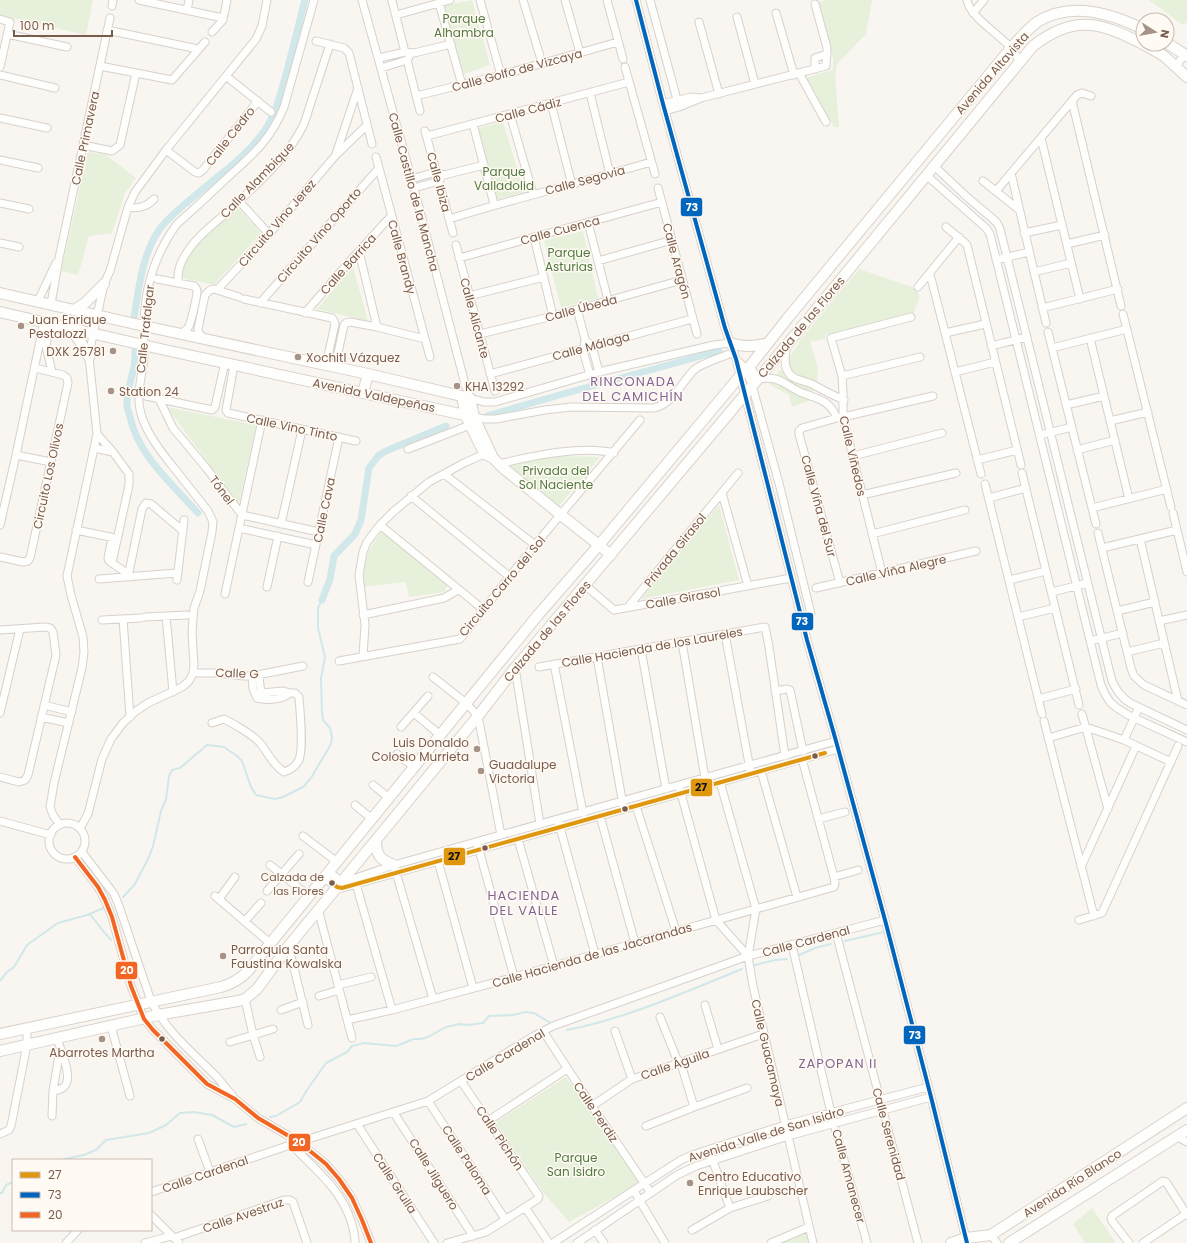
<svg xmlns="http://www.w3.org/2000/svg" width="1187" height="1243" font-family="Poppins,sans-serif">
<style>
.green{fill:#e7f0db}
.lines{fill:none;stroke-linecap:round;stroke-linejoin:round}
.stream{stroke:#d0e8ea;stroke-width:2}
.canal{stroke:#d0e8ea;stroke-width:7}
.street-casing{stroke:#d7d1cb;stroke-width:9}
.secondary-casing{stroke:#d9d2cb;stroke-width:12}
.street{stroke:#fefefd;stroke-width:7}
.secondary{stroke:#fefefd;stroke-width:10}
.bus-1-casing{stroke:#fffaf3;stroke-width:7}
.bus-2-casing{stroke:#fffaf3;stroke-width:7}
.bus-3-casing{stroke:#fffaf3;stroke-width:7}
.bus-1{stroke:#de970f;stroke-width:4}
.bus-2{stroke:#0065bd;stroke-width:4}
.bus-3{stroke:#f26522;stroke-width:4}
.poi-dot{fill:#a69286;stroke:#fffaf3;stroke-width:1.5}
.bus-dot{fill:#7a5c4d;stroke:#fffaf3;stroke-width:1.5}
.labels{text-anchor:middle;dominant-baseline:central;stroke-width:3;stroke-linejoin:round;paint-order:stroke}
.bus-label{font-size:11px;fill:#7a5c4d;stroke:#fffaf3;text-anchor:end}
.park-label{font-size:12px;fill:#537a41;stroke:#fffaf3}
.street-label{font-size:12px;fill:#7a5c4d;stroke:#fffaf3}
.poi-label{font-size:12px;fill:#7a5c4d;stroke:#fffaf3;text-anchor:start}
.neighbourhood-label{font-size:13px;letter-spacing:1px;fill:#846695;stroke:#fffaf3}
.line-badge{stroke:#fffaf3;stroke-width:1.5}
.badge-label{font-size:11px;text-anchor:middle;font-weight:bold;fill:#fff}
.pale-badge-label{font-size:11px;text-anchor:middle;font-weight:bold;fill:#111}
</style>
<rect width="100%" height="100%" fill="#f9f5f0"/>
<path class="green" d="M0,0H93L86,35L0,15Z
M472,0L490,65L464,74L443,6Z
M827,0H872L866,34L837,64L835,76L839,127H834L805,78L833,70V59L819,2Z
M1149,0H1187V22L1183,25Z
M503,122L524,192L495,200L476,129Z
M88,152L106,155L136,178L125,193L112,233L89,236L78,275L61,271Z
M237,207L261,233L214,285L181,278C181,251 219,223 237,207Z
M583,231L598,298L561,308L544,241Z
M353,267L368,321L317,309Z
M859,269L918,289L919,300L913,314L825,335L826,339L810,342L818,368L817,381L810,400L792,407L789,395L769,384L782,368L802,338Z
M167,407L256,425L239,503L210,466Z
M555,456L600,457L559,506L509,466Z
M719,505L739,580L641,599Z
M383,530L448,584L444,592L409,597L406,582L361,587L366,559L373,543Z
M566,1077L642,1182L569,1222L543,1192L495,1123Z
M1092,1208L1116,1243H1085L1073,1224Z
M807,1230L810,1243H778Z"/>
<g class="lines">
<path class="stream" d="M123,897L135,884L149,857L153,846L161,811L166,799L169,776L172,770L180,768L207,745L224,747L237,756L242,761L251,787L256,795L275,799L283,797L303,787L311,778L331,744L332,737L330,728L323,720L322,713L321,678L325,657L318,628V608L322,600
M90,914L104,932L111,940
M845,941L884,932
M799,955L815,948L831,944
M755,965L775,960L787,959
M0,981L7,972L14,967L27,945L58,923L87,915L106,907
M567,1030C628,1018 685,992 742,969
M270,1117L276,1116L300,1102L307,1090L326,1063L347,1052L352,1046L364,1043L396,1046L414,1039H421L428,1037L446,1027L460,1024L468,1025L483,1023L489,1016L513,1015L525,1012L534,1013L549,1022
M68,1160L64,1159L84,1155L96,1150L106,1140L149,1133L166,1125L180,1113L194,1112L212,1115L234,1127L246,1124
M0,1193H2L6,1185L13,1182"/>
<path class="canal" d="M134,317C139,288 142,255 159,230C166,220 176,212 185,204C195,196 205,187 215,179C234,164 251,150 265,130C277,112 281,91 287,71C293,47 299,24 305,0
M135,351C137,369 126,387 127,405C127,409 129,413 130,417C138,455 172,484 198,513
M487,416L563,394L719,351
M322,600L330,579L334,556L355,534L361,520L369,468L378,456L386,451L446,426"/>
<g class="street-casing">
<path id="street" d="M139,0L223,18
M362,0L414,188L465,384L470,398L484,402H495L599,372L714,345L730,343
M480,0L501,75
M523,0L542,63
M565,0L580,53
M607,0L623,59
M636,0L663,104L725,328L736,359L807,640L836,741L885,920L931,1097L967,1243
M650,0L679,107
M967,0C969,16 1000,35 1011,48C1014,52 1017,57 1020,61
M392,1L405,52
M439,3L462,85
M112,6L113,0
M187,10L189,0
M776,13L794,75
M973,13L984,0
M396,15L450,0
M737,17L755,84
M0,19L10,22L0,67
M699,22L719,94
M107,30L198,49
M212,32L223,20L227,0
M7,34L67,47
M316,41L344,48L349,53L372,144
M379,58L405,52L414,53L451,44
M407,60L420,111
M100,66L172,80L205,42
M625,67L655,174
M1177,67L1180,60L1187,55
M381,68L407,60L409,57
M815,69V58L827,54
M799,73L826,122
M0,75L55,88
M226,76L271,112
M590,93L610,174
M416,96L501,75L618,42
M701,98L826,66L827,48L815,4
M1072,101L1121,306
M551,103L572,185
M663,104L691,97L701,98L679,107L665,111
M510,114L533,194
M0,118L47,128
M473,124L494,204
M425,131L453,233
M427,136L629,82
M1041,138L1080,299
M83,145L112,151L120,145L136,73
M166,150L195,172L199,173L203,170L258,101
M336,154L358,88
M376,157L430,357
M0,160L38,168
M934,166L967,197L993,219L997,223L1000,229L1112,681C1117,691 1121,697 1130,703L1187,730
M1011,173L1046,323
M926,175L986,228L990,234L1101,685L1105,694L1110,702L1117,708L1128,715L1187,742
M411,179L436,172L444,175L484,165
M983,181L1018,209
M414,188L439,181L441,178
M658,188L697,334
M996,191L1077,95L1082,93L1091,96
M239,201L269,234
M0,203L29,209
M128,207C139,209 146,207 154,199
M449,219C516,198 584,182 651,162
M588,222L608,300
M946,227L965,243L967,245L1021,465
M1024,233L1062,225
M534,237L553,316
M0,243L19,247
M1067,244L1105,235
M456,245L495,391
M359,251L377,327
M459,258L662,202
M996,260L1029,252
M598,261L672,240
M1034,272L1071,263
M930,274L981,474
M157,279L194,286C196,288 197,288 197,291C197,297 191,323 188,328C186,331 183,332 180,334
M179,283C175,270 185,254 193,244C202,233 213,224 224,215C252,189 288,158 304,124L330,44
M918,287L959,237
M217,290L269,234L335,156L367,125
M469,296L544,277
M244,299L332,318L334,321L335,324L326,365
M38,301L56,263
M260,303L379,168
M51,304L59,258L110,18
M1042,308L1118,289
M577,309L585,339L584,349V354L590,375
M305,313L350,261L391,216
M1123,314L1171,507
M50,323L46,346L52,372
M1048,332L1096,524
M945,333L985,324
M480,334L553,316L682,280
M1090,338L1129,499
M204,339L199,333L198,329L205,295L210,290L214,289L239,297
M589,343L592,346L599,372
M787,346C784,358 783,374 797,379C802,381 807,382 812,384C823,390 832,395 844,400
M991,346L1027,337
M1052,348L1127,329
M736,359L746,369L752,385L780,487L811,614
M234,365L226,410L228,413L356,441
M750,366L757,379C782,376 781,383 800,392C817,399 829,399 837,418
M335,367L344,325L346,323L350,322L377,327L425,339
M955,372L995,362
M490,374L692,319
M842,376L920,357
M146,396L212,410L215,407L225,362
M159,399L173,428L207,469L242,515L319,532
M1066,405L1104,396
M474,417L484,419H496L545,410L571,407L654,408C674,403 680,384 694,370C702,363 723,357 734,352
M1110,421L1148,412
M1040,435L1072,427
M94,448L113,452L97,434
M408,449L470,425H473
M1077,450L1115,440
M16,455L51,462
M853,456L942,433
M977,460L1017,450
M499,464C531,456 582,445 614,453
M1022,473L1079,705
M444,474L535,545
M985,484L1042,714
M722,493L748,586
M862,495L956,473
M411,496L510,577
M989,498L1026,488
M1092,508L1167,489
M1173,513L1187,572
M281,524L302,430
M0,525L16,455L44,322
M380,525L484,610
M239,528L316,545
M76,530L115,538
M1098,533L1131,668L1134,676L1144,685L1187,705
M872,534L965,510
M112,538L108,558L109,561L128,574
M1140,539L1178,701
M1102,548L1177,530
M0,557L23,562L28,561L30,558L68,383L67,378L63,375L35,368
M112,563L129,485V474L113,452
M882,573L843,417V393L842,376L831,338L911,317
M128,577L142,509L146,503L151,504L183,531
M99,579L177,573
M177,580L184,520
M1009,580L1046,571
M308,582L339,437
M840,583L799,434V431L802,428L837,418L843,417L933,396
M585,585L614,610L791,578
M267,587L278,536
M816,588L976,551
M1052,592L1087,583
M225,594L262,420
M628,607L738,473
M1117,611L1155,602
M363,615L444,598L458,590
M166,616L173,692
M145,617L187,615
M1018,617L1055,608
M123,619L130,717
M102,620L141,618
M1159,621L1187,615
M0,630L45,627L50,628L53,632L56,655L28,775L25,780L19,782L0,777
M725,634L750,769
M1090,641L1123,633
M682,642L705,778
M641,649L666,789
M1127,652L1164,643
M363,656L365,625L359,575L363,552L367,542L380,525L393,512L429,482L464,463L489,452
M597,657L623,805
M339,661L460,639L535,545L640,420
M554,664L583,813
M539,667L765,627L769,647L785,756
M515,668L540,824
M193,673H218L244,676H252L303,666
M259,675L260,686L262,693
M252,676L253,689L257,698
M433,677L466,703L478,716L501,835
M283,691L290,693C281,701 267,700 257,698L262,693Z
M775,691L787,689L790,690L803,751
M1038,699L1076,689
M44,705L72,712
M0,713L20,629
M414,713L440,735
M1082,714L1108,809
M41,717L69,723
M1044,721L1094,916
M212,723L224,719C234,724 253,735 260,743C268,753 273,765 284,772C290,770 296,766 299,760C304,747 300,712 299,697L295,693H290
M401,727L428,696
M1048,738L1086,727L1124,740L1171,762
M1124,740L1139,707
M397,754L414,767
M761,771L797,897
M720,782L756,909L748,956L753,986L813,1243
M373,785L389,798
M680,790L716,920L748,956
M355,805L372,819
M636,806L676,931
M600,816L635,943
M818,819L845,812
M0,821L51,835
M49 841a18 18 0 1 1 36 0a18 18 0 1 1-36 0Z
M559,824L595,954
M60,825L53,815L50,807L54,783L82,668L84,652L83,637L71,595L67,576L97,434L89,357L93,334L104,284L110,271L128,207L135,192L166,150L256,39L262,26L267,0
M80,828L88,814L102,759L111,739L123,723L136,711L148,703L182,687L189,681L193,673L194,664L192,633L193,618L194,608L200,591L212,532L213,522L208,511C197,497 185,482 174,468C162,453 150,438 143,420C134,396 142,380 144,357C145,347 143,337 144,327C144,289 155,254 177,224C194,209 210,194 227,178C253,154 270,141 284,107L314,0
M303,836L337,862
M518,839L554,966
M478,846L514,977
M82,852L114,894L119,906L151,1001C167,1032 193,1053 217,1077C222,1083 227,1090 233,1096
M75,857L98,887L105,900L112,917L131,986L144,1019L153,1030L207,1084L235,1099L258,1118L299,1142L326,1164L339,1179L352,1198L362,1220L371,1243
M438,861L473,988
M270,865L309,896
M1081,867L1136,746
M395,869L433,999
M329,872L341,881H347L394,865L836,741
M834,877L858,870
M324,878L337,887L342,888L838,749
M356,884L392,1010
M267,891L299,854
M215,896L270,943
M219,899L235,877
M318,909L352,1038
M1079,920L1102,913L1178,746
M245,921L261,903
M836,933L918,1243
M792,945L831,1113L867,1243
M287,948L291,956L308,1025
M338,985L371,977
M319,996L339,990
M245,999L253,1035L260,1057
M705,1005L718,1049
M281,1010L303,1002
M660,1017L676,1057L682,1067L694,1107
M347,1020L392,1010L511,978L834,887L835,884L834,877L802,759
M111,1026L130,1096
M543,1031L592,1106L651,1193
M615,1031L632,1079
M230,1042L273,1029
M53,1091C58,1090 64,1089 66,1084C72,1074 60,1049 57,1038
M428,1101L505,1219
M592,1106L632,1079L763,1034
M394,1113L473,1236
M52,1116L53,1091L60,1049
M488,1121L567,1069
M357,1124L434,1243
M646,1126L694,1107L747,1088
M0,1134L9,1130L11,1126L27,1045V1028
M1178,1137L1187,1142
M198,1139L210,1172
M290,1143C311,1166 335,1183 348,1213C352,1223 355,1232 355,1243
M711,1156L730,1208
M634,1191L665,1243
M151,1192L299,1142L428,1101L532,1037L553,1026L748,956L885,920
M525,1207L549,1243
M151,1215L179,1243
M595,1230L604,1243
M692,1230L730,1208L768,1196
M991,1235L997,1243
M174,1238L284,1200H290L293,1202L307,1243
M66,1243L78,1230
M145,1243L171,1236
M447,1243L486,1232L538,1199L539,1196L461,1081
M553,1243L645,1183L681,1160L692,1155L785,1125L928,1087
M577,1243L677,1175L696,1166L788,1136L931,1097
M771,1243L809,1227
M1129,1243L1112,1221L1111,1218L1112,1216L1163,1181L1166,1182L1187,1215
M1143,1243L1186,1214"/>
</g>
<g class="secondary-casing">
<path id="secondary" d="M1167,43L1187,56
M1143,44L1164,56L1187,77
M0,293L144,326L368,374L470,398L474,417L493,458L503,468L561,515L599,545L611,555
M74,310L85,303L104,284
M0,312L165,350L474,417
M69,328L80,341L89,357
M730,343C744,347 754,347 768,343
M363,393L368,374
M462,397L466,416L481,447L485,454L493,458
M376,841C376,856 381,860 394,865
M0,1034L221,987C232,984 239,980 247,972L538,615L599,545L740,376L750,366L787,319L1011,48C1019,39 1028,29 1037,22C1070,1 1111,13 1143,29
M0,1051L158,1015L238,1001L245,999L257,989L287,948L478,716L515,668L800,329L1033,46C1074,14 1100,22 1143,44
M951,1243L966,1238L991,1235L1187,1108
M1009,1243L1187,1130"/>
</g>
<use href="#street" class="street"/>
<use href="#secondary" class="secondary"/>
<g class="bus-1-casing">
<path id="bus-1" d="M332,883L337,887L342,888L825,753"/>
</g>
<g class="bus-2-casing">
<path id="bus-2" d="M636,0L663,104L725,328L736,359L807,640L836,741L885,920L931,1097L967,1243"/>
</g>
<g class="bus-3-casing">
<path id="bus-3" d="M75,857L98,887L105,900L112,917L131,986L144,1019L153,1030L207,1084L235,1099L258,1118L299,1142L326,1164L339,1179L352,1198L362,1220L371,1243"/>
</g>
<use href="#bus-1" class="bus-1"/>
<use href="#bus-2" class="bus-2"/>
<use href="#bus-3" class="bus-3"/>
</g>
<g class="poi-dot">
<circle cx="21" cy="326" r="4"/>
<circle cx="113" cy="351" r="4"/>
<circle cx="298" cy="357" r="4"/>
<circle cx="457" cy="386" r="4"/>
<circle cx="111" cy="391" r="4"/>
<circle cx="477" cy="749" r="4"/>
<circle cx="481" cy="771" r="4"/>
<circle cx="223" cy="956" r="4"/>
<circle cx="102" cy="1039" r="4"/>
<circle cx="690" cy="1183" r="4"/>
</g>
<g class="bus-dot">
<circle cx="815" cy="756" r="3.5"/>
<circle cx="625" cy="809" r="3.5"/>
<circle cx="485" cy="848" r="3.5"/>
<circle cx="332" cy="883" r="3.5"/>
<circle cx="162" cy="1039" r="3.5"/>
</g>
<g class="labels">
<g class="bus-label">
<text x="324" y="877">Calzada de<tspan x="324" dy="14">las Flores</tspan></text>
</g>
<g class="park-label">
<text x="464" y="18">Parque<tspan x="464" dy="14">Alhambra</tspan></text>
<text x="504" y="171">Parque<tspan x="504" dy="14">Valladolid</tspan></text>
<text x="569" y="252">Parque<tspan x="569" dy="14">Asturias</tspan></text>
<text x="556" y="470">Privada del<tspan x="556" dy="14">Sol Naciente</tspan></text>
<text x="576" y="1157">Parque<tspan x="576" dy="14">San Isidro</tspan></text>
</g>
<g class="street-label">
<text transform="translate(517 70) rotate(-15)">Calle Golfo de Vizcaya</text>
<text transform="translate(992 73) rotate(-49)">Avenida Altavista</text>
<text transform="translate(528 110) rotate(-15)">Calle Cádiz</text>
<text transform="translate(230 136) rotate(-52)">Calle Cedro</text>
<text transform="translate(85 138) rotate(-78)">Calle Primavera</text>
<text transform="translate(257 180) rotate(-46)">Calle Alambique</text>
<text transform="translate(585 180) rotate(-15)">Calle Segovia</text>
<text transform="translate(439 182) rotate(75)">Calle Ibiza</text>
<text transform="translate(414 192) rotate(75)">Calle Castillo de la Mancha</text>
<text transform="translate(277 223) rotate(-49)">Circuito Vino Jerez</text>
<text transform="translate(560 230) rotate(-15)">Calle Cuenca</text>
<text transform="translate(319 235) rotate(-49)">Circuito Vino Oporto</text>
<text transform="translate(402 257) rotate(75)">Calle Brandy</text>
<text transform="translate(677 261) rotate(75)">Calle Aragón</text>
<text transform="translate(348 264) rotate(-48)">Calle Barrica</text>
<text transform="translate(581 308) rotate(-15)">Calle Úbeda</text>
<text transform="translate(475 318) rotate(75)">Calle Alicante</text>
<text transform="translate(801 327) rotate(-50)">Calzada de las Flores</text>
<text transform="translate(145 329) rotate(-84)">Calle Trafalgar</text>
<text transform="translate(591 346) rotate(-15)">Calle Málaga</text>
<text transform="translate(374 395) rotate(12)">Avenida Valdepeñas</text>
<text transform="translate(292 427) rotate(12)">Calle Vino Tinto</text>
<text transform="translate(853 456) rotate(77)">Calle Viñedos</text>
<text transform="translate(48 476) rotate(-78)">Circuito Los Olivos</text>
<text transform="translate(222 490) rotate(53)">Tónel</text>
<text transform="translate(819 506) rotate(75)">Calle Viña del Sur</text>
<text transform="translate(324 510) rotate(-78)">Calle Cava</text>
<text transform="translate(675 550) rotate(-51)">Privada Girasol</text>
<text transform="translate(896 570) rotate(-13)">Calle Viña Alegre</text>
<text transform="translate(502 586) rotate(-50)">Circuito Carro del Sol</text>
<text transform="translate(683 598) rotate(-10)">Calle Girasol</text>
<text transform="translate(547 631) rotate(-50)">Calzada de las Flores</text>
<text transform="translate(652 647) rotate(-10)">Calle Hacienda de los Laureles</text>
<text transform="translate(237 673) rotate(2)">Calle G</text>
<text transform="translate(806 941) rotate(-15)">Calle Cardenal</text>
<text transform="translate(592 955) rotate(-16)">Calle Hacienda de las Jacarandas</text>
<text transform="translate(768 1053) rotate(77)">Calle Guacamaya</text>
<text transform="translate(505 1055) rotate(-31)">Calle Cardenal</text>
<text transform="translate(675 1064) rotate(-19)">Calle Águila</text>
<text transform="translate(596 1112) rotate(56)">Calle Perdiz</text>
<text transform="translate(766 1134) rotate(-17)">Avenida Valle de San Isidro</text>
<text transform="translate(889 1134) rotate(75)">Calle Serenidad</text>
<text transform="translate(500 1138) rotate(56)">Calle Pichón</text>
<text transform="translate(467 1160) rotate(57)">Calle Paloma</text>
<text transform="translate(205 1174) rotate(-19)">Calle Cardenal</text>
<text transform="translate(434 1174) rotate(58)">Calle Jilguero</text>
<text transform="translate(849 1176) rotate(75)">Calle Amanecer</text>
<text transform="translate(395 1183) rotate(57)">Calle Grulla</text>
<text transform="translate(1072 1183) rotate(-33)">Avenida Río Blanco</text>
<text transform="translate(243 1215) rotate(-19)">Calle Avestruz</text>
</g>
<g class="poi-label">
<text x="29" y="319">Juan Enrique<tspan x="29" dy="14">Pestalozzi</tspan></text>
<text x="105" y="351" text-anchor="end">DXK 25781</text>
<text x="306" y="357">Xochitl Vázquez</text>
<text x="465" y="386">KHA 13292</text>
<text x="119" y="391">Station 24</text>
<text x="469" y="742" text-anchor="end">Luis Donaldo<tspan x="469" dy="14">Colosio Murrieta</tspan></text>
<text x="489" y="764">Guadalupe<tspan x="489" dy="14">Victoria</tspan></text>
<text x="231" y="949">Parroquia Santa<tspan x="231" dy="14">Faustina Kowalska</tspan></text>
<text x="102" y="1052" text-anchor="middle">Abarrotes Martha</text>
<text x="698" y="1176">Centro Educativo<tspan x="698" dy="14">Enrique Laubscher</tspan></text>
</g>
<g class="neighbourhood-label">
<text x="633" y="381">RINCONADA<tspan x="633" dy="15">DEL CAMICHÍN</tspan></text>
<text x="524" y="895">HACIENDA<tspan x="524" dy="15">DEL VALLE</tspan></text>
<text x="838" y="1063">ZAPOPAN II</text>
</g>
</g>
<g class="line-badge">
<rect x="680" y="197" width="23" height="20" rx="4" fill="#0065bd"/>
<rect x="791" y="612" width="23" height="19" rx="4" fill="#0065bd"/>
<rect x="690" y="778" width="23" height="19" rx="4" fill="#de970f"/>
<rect x="443" y="847" width="23" height="19" rx="4" fill="#de970f"/>
<rect x="115" y="961" width="23" height="19" rx="4" fill="#f26522"/>
<rect x="903" y="1025" width="23" height="20" rx="4" fill="#0065bd"/>
<rect x="288" y="1133" width="23" height="19" rx="4" fill="#f26522"/>
</g>
<g class="badge-label">
<text x="692" y="211">73</text>
<text x="802" y="625">73</text>
<text x="127" y="974">20</text>
<text x="915" y="1039">73</text>
<text x="299" y="1146">20</text>
</g>
<g class="pale-badge-label">
<text x="701" y="791">27</text>
<text x="454" y="860">27</text>
</g>
<rect x="12" y="1159" width="140" height="72" fill="#fffaf3" stroke="#cabbb1"/>
<rect x="20" y="1172" width="20" height="6" fill="#de970f" stroke="#cabbb1"/>
<text x="48" y="1179" font-size="12" fill="#7a5c4d">27</text>
<rect x="20" y="1192" width="20" height="6" fill="#0065bd" stroke="#cabbb1"/>
<text x="48" y="1199" font-size="12" fill="#7a5c4d">73</text>
<rect x="20" y="1212" width="20" height="6" fill="#f26522" stroke="#cabbb1"/>
<text x="48" y="1219" font-size="12" fill="#7a5c4d">20</text>
<g transform="translate(1155 32) rotate(101)"><circle r="19" fill="#fffaf3" stroke="#cabbb1"/>
<path d="M0-3L7 15L0 10L-7 15Z" fill="#a69286"/>
<text y="-6" font-size="11" font-weight="bold" text-anchor="middle" fill="#7a5c4d">N</text>
</g>
<path d="M14 30v6h98v-6" fill="none" stroke="#7a5c4d" stroke-width="2"/>
<text x="20" y="30" font-size="12" fill="#7a5c4d" stroke="#fffaf3" stroke-width="3" paint-order="stroke">100 m</text>
</svg>
